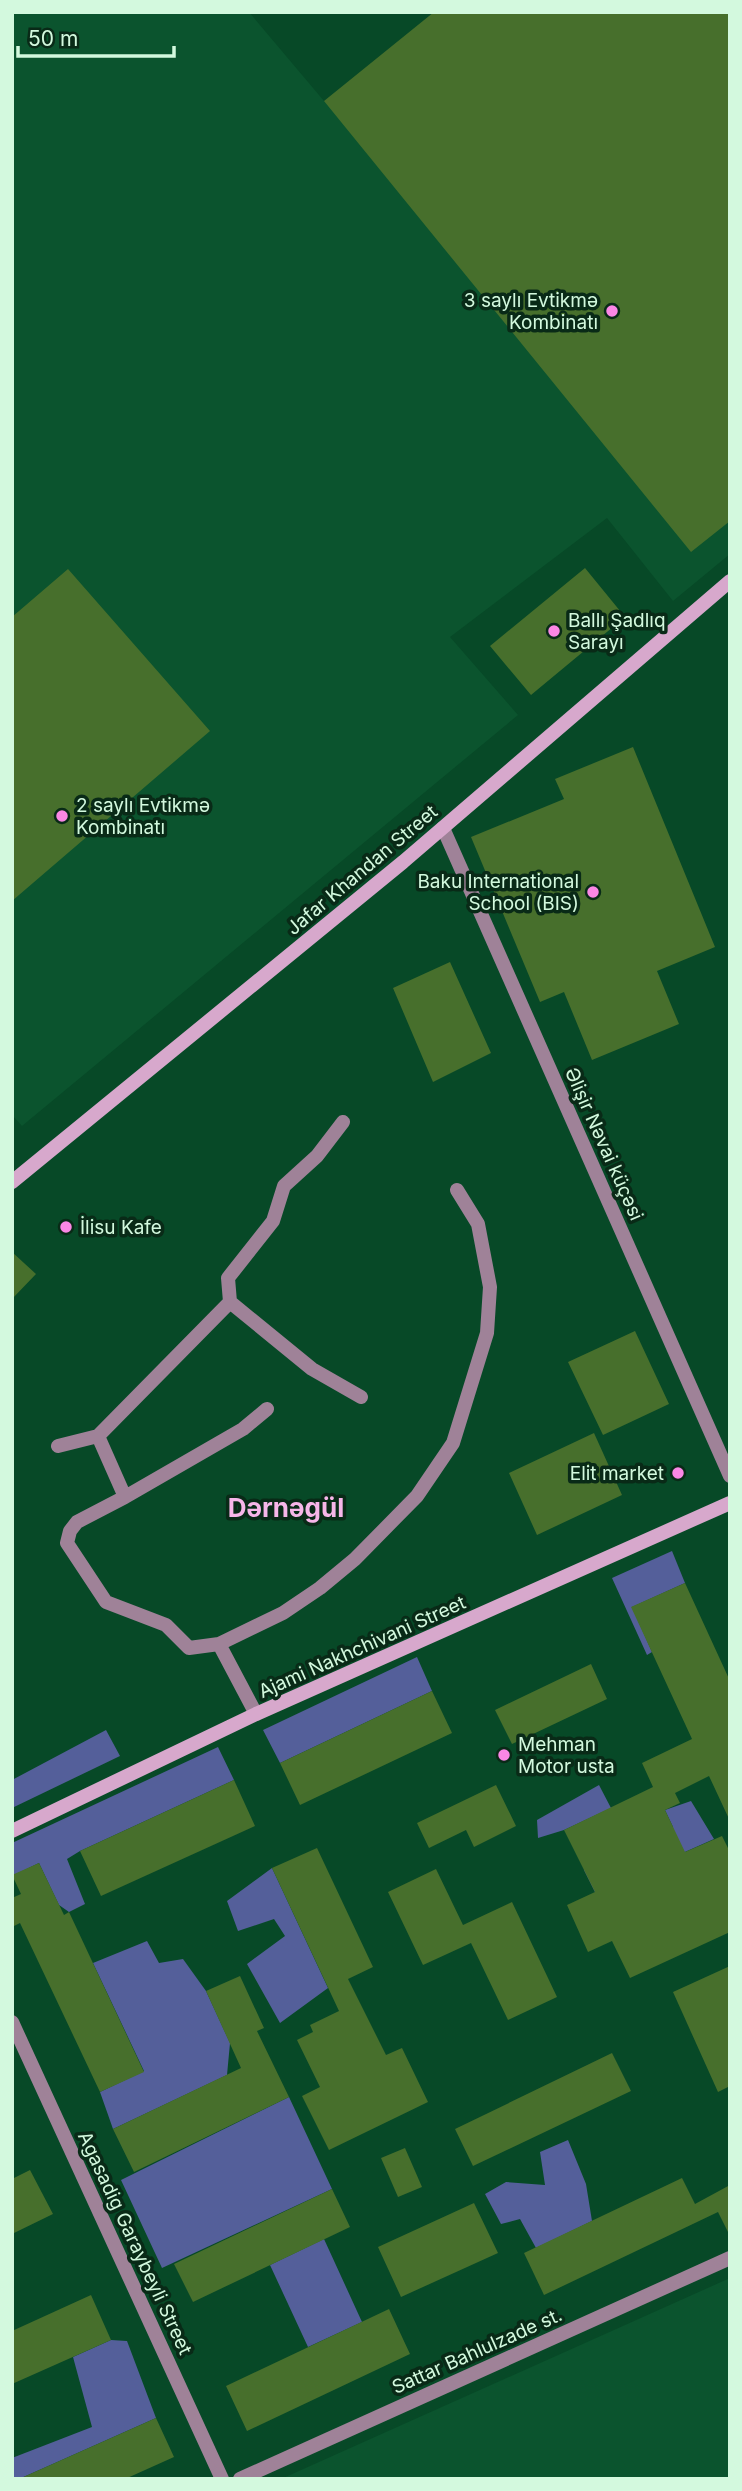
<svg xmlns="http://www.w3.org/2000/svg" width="742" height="2491" font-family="Inter,sans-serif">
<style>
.built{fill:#0b542e}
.green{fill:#545f9a}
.building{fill:#476f2c}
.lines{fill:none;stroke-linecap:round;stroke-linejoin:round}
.street{stroke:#9f8298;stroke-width:14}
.secondary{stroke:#d7a8cc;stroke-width:14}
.poi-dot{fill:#fb87e5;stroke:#092a17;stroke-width:2.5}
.labels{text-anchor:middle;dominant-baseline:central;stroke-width:7;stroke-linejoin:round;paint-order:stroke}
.poi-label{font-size:19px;fill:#d3f9de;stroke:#092a17;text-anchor:start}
.street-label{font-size:19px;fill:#d3f9de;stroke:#092a17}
.district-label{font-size:26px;font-weight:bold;fill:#f7b6e9;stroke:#092a17}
</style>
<rect width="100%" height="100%" fill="#074927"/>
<path class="built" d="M12,12H249L324,101L730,12V554L673,601L607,518L450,637L518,715L22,1126L12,1115Z
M730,2278V2479H281Z"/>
<path class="green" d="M672,1551L685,1583L632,1607L652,1652L647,1655L612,1578Z
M417,1657L432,1691L280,1763L263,1730Z
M106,1730L120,1756L12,1808V1780Z
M218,1747L234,1780L80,1851L67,1859L85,1904L69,1912L59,1905L39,1863L12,1876V1843Z
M599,1785L611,1808L564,1830L538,1838L537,1820Z
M691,1801L714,1839L595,1892L584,1870L673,1827L665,1810Z
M272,1868L328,1988L280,2023L247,1964L285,1936L274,1919L238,1931L227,1901Z
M147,1941L159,1963L183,1959L206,1991L230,2043L227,2075L113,2129L100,2092L144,2071L93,1963Z
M289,2097L332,2189L162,2268L121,2180Z
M568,2140L586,2184L592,2221L536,2248L520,2219L501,2224L485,2194L506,2182L545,2185L540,2152Z
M324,2239L362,2322L308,2347L270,2265Z
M111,2340L127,2341L156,2418L19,2479H12V2458L92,2427L73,2357Z"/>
<path class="building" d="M434,12H730V521L691,552L324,101Z
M585,568L625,617L531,695L490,646Z
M68,569L210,731L12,901V617Z
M633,747L715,947L657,971L679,1024L592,1060L564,992L540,1002L471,837L564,799L555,779Z
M450,962L491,1053L433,1082L393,988Z
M12,1252L36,1274L12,1299Z
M635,1331L669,1404L603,1435L568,1362Z
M594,1433L622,1495L537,1535L509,1473Z
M685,1583L730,1681V1821L709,1776L675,1793L680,1803L665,1810L685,1852L722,1836L730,1852V1932L630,1978L612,1941L588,1952L567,1905L595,1892L564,1830L653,1787L642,1763L692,1739L631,1607Z
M591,1664L607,1699L512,1744L495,1710Z
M432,1691L452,1733L300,1805L280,1763Z
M234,1780L255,1826L101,1896L80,1851Z
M496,1785L516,1826L474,1847L466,1830L429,1848L417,1823Z
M317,1848L373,1967L348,1979L386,2055L402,2048L428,2102L329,2150L302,2096L320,2087L297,2040L313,2032L310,2025L339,2011L272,1868Z
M39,1863L64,1915L69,1912L144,2072L100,2092L20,1923L12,1927V1898L21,1894L12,1875Z
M436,1869L463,1925L512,1902L557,1997L508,2020L471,1943L423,1965L388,1892Z
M730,1966V2086L718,2092L673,1992Z
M240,1976L264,2028L257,2031L289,2097L134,2172L113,2129L241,2068L206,1991Z
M612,2053L631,2091L473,2166L455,2129Z
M405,2148L422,2187L398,2197L381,2158Z
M30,2170L53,2214L12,2234V2179Z
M682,2178L695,2204L730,2185V2236L718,2212L544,2295L524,2253Z
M332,2189L350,2227L193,2302L174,2264Z
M474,2203L498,2253L401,2297L378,2247Z
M91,2295L111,2340L12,2384V2331Z
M389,2309L410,2354L247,2431L226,2386Z
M156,2418L174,2457L125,2479H19Z"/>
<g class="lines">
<path class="street" d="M443,828L730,1476
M230,1302L312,1369L361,1397
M98,1436L125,1497
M58,1446L98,1436L230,1302L228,1278L273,1221L284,1186L317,1156L343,1122
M219,1644L283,1613L320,1588L355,1559L417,1496L453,1443L487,1333L490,1287L478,1224L457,1190
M256,1714L219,1644L189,1648L166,1625L106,1602L67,1543L70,1531L77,1522L125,1497L243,1429L267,1409
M12,2022L222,2479
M240,2479L730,2258"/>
<path class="secondary" d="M12,1182L403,862L730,581
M12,1831L256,1714L730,1503"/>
</g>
<g class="poi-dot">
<circle cx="612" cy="311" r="7"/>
<circle cx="554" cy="631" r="7"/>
<circle cx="62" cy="816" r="7"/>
<circle cx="593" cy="892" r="7"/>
<circle cx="66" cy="1227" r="7"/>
<circle cx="678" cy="1473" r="7"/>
<circle cx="504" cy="1755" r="7"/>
</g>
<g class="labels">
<g class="poi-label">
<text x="598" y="300" text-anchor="end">3 saylı Evtikmə<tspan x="598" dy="22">Kombinatı</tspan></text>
<text x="568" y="620">Ballı Şadlıq<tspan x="568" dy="22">Sarayı</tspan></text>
<text x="76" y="805">2 saylı Evtikmə<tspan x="76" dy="22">Kombinatı</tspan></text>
<text x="579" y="881" text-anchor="end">Baku International<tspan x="579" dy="22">School (BIS)</tspan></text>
<text x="80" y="1227">İlisu Kafe</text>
<text x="664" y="1473" text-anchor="end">Elit market</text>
<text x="518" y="1744">Mehman<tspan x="518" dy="22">Motor usta</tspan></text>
</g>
<g class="street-label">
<text transform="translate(362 870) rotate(-40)">Jafar Khandan Street</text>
<text transform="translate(604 1144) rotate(66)">Əlişir Nəvai küçəsi</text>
<text transform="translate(362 1647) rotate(-24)">Ajami Nakhchivani Street</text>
<text transform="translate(135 2243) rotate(65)">Agasadig Garaybeyli Street</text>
<text transform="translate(477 2351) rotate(-24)">Sattar Bahlulzade st.</text>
</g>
<g class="district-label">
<text x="286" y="1507">Dərnəgül</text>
</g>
</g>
<rect width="742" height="2491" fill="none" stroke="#d3f9de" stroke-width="28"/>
<path d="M18 46v10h156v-10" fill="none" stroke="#d3f9de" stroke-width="3.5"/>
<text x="28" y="46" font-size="21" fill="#d3f9de" stroke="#092a17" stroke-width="5" paint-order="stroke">50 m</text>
</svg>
